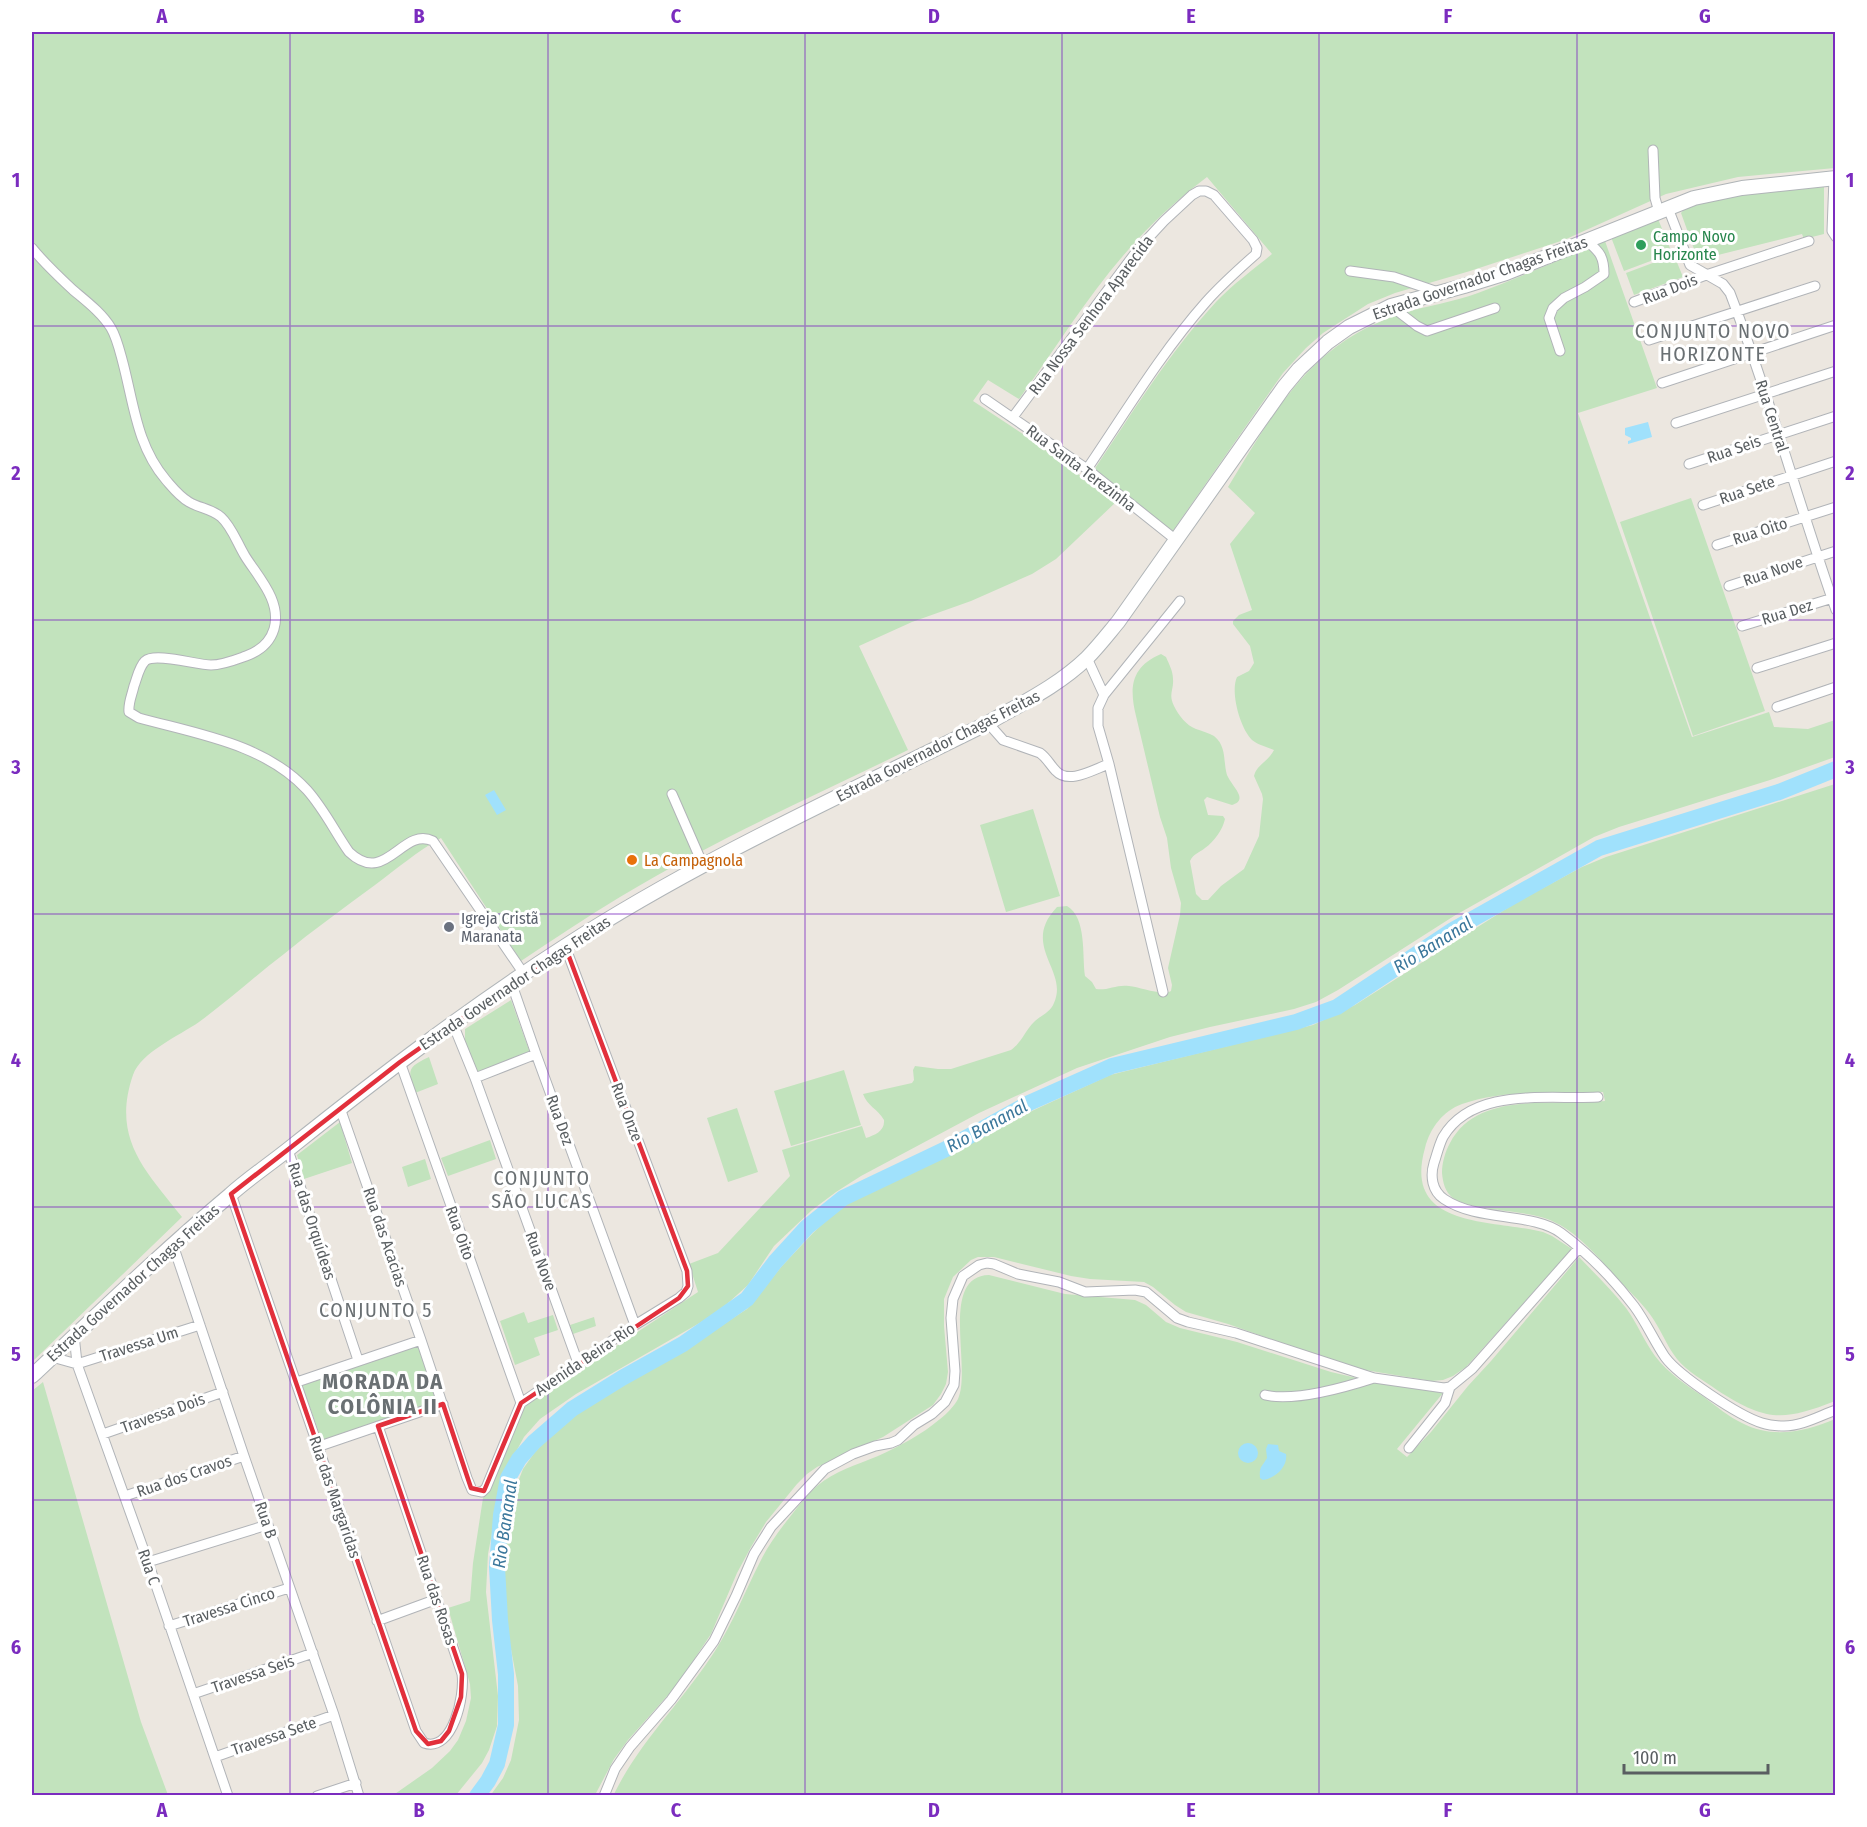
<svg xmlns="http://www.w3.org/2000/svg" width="1867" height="1827" font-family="'Fira Sans Condensed',sans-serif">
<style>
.green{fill:#c2e3bd}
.water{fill:#a0e1fc}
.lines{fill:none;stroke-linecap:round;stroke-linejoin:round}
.river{stroke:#a0e1fc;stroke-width:16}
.street-casing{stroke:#b1b4b8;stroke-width:11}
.secondary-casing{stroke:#b0b5b8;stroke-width:16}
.street{stroke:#fff;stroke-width:9}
.secondary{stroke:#fff;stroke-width:14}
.marked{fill:none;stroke:#e2303c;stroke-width:4.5;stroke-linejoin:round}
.grid{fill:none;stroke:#7b2cbf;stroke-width:1.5;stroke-opacity:0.55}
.leisure-dot{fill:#2e9e5b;stroke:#fff;stroke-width:2}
.food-dot{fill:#e8710a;stroke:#fff;stroke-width:2}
.worship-dot{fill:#6b7280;stroke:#fff;stroke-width:2}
.labels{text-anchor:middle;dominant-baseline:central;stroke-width:6;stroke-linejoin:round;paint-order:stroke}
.leisure-label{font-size:16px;fill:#27864d;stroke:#fff;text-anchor:start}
.street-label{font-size:16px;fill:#595e61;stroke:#fff}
.food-label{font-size:16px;fill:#c56008;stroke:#fff;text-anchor:start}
.worship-label{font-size:16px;fill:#5b616d;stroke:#fff;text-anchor:start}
.water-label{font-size:18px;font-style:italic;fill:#3b779b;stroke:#fff}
.quarter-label{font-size:20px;letter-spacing:1.5px;fill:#6a7073;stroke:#fff}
.district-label{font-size:22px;font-weight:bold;letter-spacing:1.5px;fill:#6a7073;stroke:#fff}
.neatline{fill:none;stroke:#7b2cbf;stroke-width:2}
.grid-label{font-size:20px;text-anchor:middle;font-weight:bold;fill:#7b2cbf}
</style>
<rect width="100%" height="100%" fill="#ece7e0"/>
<path class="green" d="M32,32H1835V168L1738,177L1666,194L1564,240L1470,271L1395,293L1368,304L1323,333L1306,348L1283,373L1172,532L1094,470C1132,413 1169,353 1216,302C1233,284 1254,269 1272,254L1207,177C1183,195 1159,216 1138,239C1093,287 1058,345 1019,399L988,380L973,401L1029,438L1116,502L1056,559L1032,574L971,601L912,622L859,646L908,750C812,797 712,841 620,897C587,917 554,939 521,961L441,838C418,851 396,869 375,885C344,908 313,930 284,954C255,976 228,1001 199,1022C179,1036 141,1052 133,1075C111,1139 146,1171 182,1217L32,1362Z
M1824,187V234L1804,239L1802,234L1698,260L1681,213L1686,207L1695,203L1752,194Z
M1658,219L1672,253L1624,271L1611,237Z
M1605,241L1657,388L1578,413L1692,737L1769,712L1774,727L1808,729L1835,720V757L1770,780L1619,827L1594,837L1454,916L1338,990L1316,1002L1294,1009L1210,1027L1170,1037L1077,1068L979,1113L861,1176L836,1192L812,1210L774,1246L748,1285L727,1304L703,1321L576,1394L540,1419L524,1437L512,1459L499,1496L488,1554L486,1592L498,1696L497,1726L489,1750L482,1763L456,1795L392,1796L432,1768L450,1751L458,1740L466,1721L471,1698L470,1684L448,1608L470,1601L473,1563L483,1498L522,1410L527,1405L698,1292L689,1264L718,1253L790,1176L782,1150L862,1126L866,1138C875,1135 885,1131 884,1120C878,1109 867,1106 863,1094L912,1083L914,1080L913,1070L915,1066L938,1069H951L1011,1050C1022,1042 1025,1031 1034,1022C1041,1015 1050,1013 1054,1003C1069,970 1020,946 1057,907L1067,906C1087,918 1082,955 1085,976L1092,982L1096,989C1107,991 1117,984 1129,986C1140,987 1162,996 1171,991L1172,985L1168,968L1180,915L1181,903L1171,868L1167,838L1160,817L1136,716C1129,687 1131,667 1161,654L1166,657C1169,664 1173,671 1173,679C1174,690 1168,694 1174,706C1179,716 1186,725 1196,729C1202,731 1209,733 1214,736C1227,746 1223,762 1227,775C1230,782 1237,789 1239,795C1241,801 1237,803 1232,805L1210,798L1207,797L1204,800L1208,815L1223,816L1225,819C1223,829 1214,842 1205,848C1199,853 1194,853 1190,861L1196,894L1202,900H1208L1221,886L1244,869L1259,836L1263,799L1262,794L1254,776C1257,764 1268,762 1274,750C1267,747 1258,745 1252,740C1240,728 1230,692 1237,677L1249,671L1254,663L1250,646L1233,624V621L1239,615L1252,610L1230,544L1255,513L1228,487C1253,446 1282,395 1318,362C1341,340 1370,324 1400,314C1426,306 1453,302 1478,293C1521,277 1563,258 1605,241Z
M1674,255L1683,277L1634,295L1626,273Z
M1691,498L1765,711L1693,736L1620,522Z
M1835,784V1401C1782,1422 1765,1421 1717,1390C1703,1380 1688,1372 1677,1359C1666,1345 1660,1327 1649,1313C1640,1301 1628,1290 1618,1279C1607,1268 1598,1256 1587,1246C1576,1235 1564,1226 1550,1220C1523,1209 1475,1212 1453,1198C1445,1192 1443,1183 1442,1173C1442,1163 1445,1152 1450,1143C1478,1089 1556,1107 1605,1101L1603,1092C1554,1095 1510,1088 1462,1104C1443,1111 1430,1128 1425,1148C1402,1229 1491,1219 1543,1232L1552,1236L1572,1249L1466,1367L1453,1376L1443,1380L1431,1381L1359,1369L1290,1346L1228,1324L1186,1312L1175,1305L1153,1287L1144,1282L1090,1279L1071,1276L994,1257H978L971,1260L953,1277L944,1299V1326L948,1372L946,1384L941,1394L933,1405L883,1437L817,1467L807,1474L797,1484L766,1522L751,1547L737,1573L711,1634L677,1685L628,1740L614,1759L595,1795L490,1796L503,1778L511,1760L519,1720L518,1686L506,1623L504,1548L509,1505L523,1469L535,1452L553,1432L580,1409L679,1353L747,1309L782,1266L813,1233L839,1208L870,1189L923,1167L1034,1110L1110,1075L1313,1025L1355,1005L1517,902L1582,867L1606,857Z
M1033,809L1060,896L1006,912L980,825Z
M511,1000L530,1053L478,1074L465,1041V1029Z
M429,1057L438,1084L415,1093C408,1070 406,1068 429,1057Z
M844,1070L861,1125L791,1146L774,1091Z
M737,1108L758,1172L728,1182L707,1118Z
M340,1122L352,1163L304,1179L297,1155Z
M490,1140L496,1159L448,1176L441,1158Z
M425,1159L431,1179L408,1187L402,1167Z
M1579,1257C1595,1274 1612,1290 1626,1308C1637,1323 1644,1341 1655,1356C1668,1373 1686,1385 1704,1397C1716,1406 1729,1417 1742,1423C1772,1439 1805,1432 1835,1419V1795L613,1796C639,1742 683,1701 715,1651C733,1623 745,1591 760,1562C768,1545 781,1528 793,1513C800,1504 808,1494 817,1486C835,1471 856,1465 878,1456C900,1446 921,1435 940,1419C947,1414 954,1406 958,1399C972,1368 939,1276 989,1275L1065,1294L1135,1300L1146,1305L1166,1322L1180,1328L1237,1342L1331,1372L1361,1379L1443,1393L1397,1449L1407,1457L1431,1432L1468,1386L1491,1361Z
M524,1312L528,1323L553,1315L558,1330L534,1338L540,1355L515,1365L500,1321Z
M594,1317L596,1326L573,1334L570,1325Z
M418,1344L436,1401L322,1441L302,1385Z
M43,1382L141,1722L168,1795H32V1391Z"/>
<path class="water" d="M1648,422L1652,437L1628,444V441L1631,440V438L1625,435V428Z
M494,790L506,810L497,815L485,795Z
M1238 1453a10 10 0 1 1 20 0a10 10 0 1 1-20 0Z
M1268,1444L1278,1445L1279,1451L1286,1454C1288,1466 1276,1478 1263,1480L1260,1478C1259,1466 1262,1467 1267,1458L1266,1449Z"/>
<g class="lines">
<path class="river" d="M477,1796L488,1781L497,1764L506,1725V1674L500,1620L497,1567L501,1515L508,1478L519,1459L534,1442L572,1409L622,1378L683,1344L747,1299L775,1262L807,1227L843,1198L946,1149L1029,1103L1112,1066L1296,1022L1337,1007L1453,930L1599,848L1779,792L1836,769"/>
<g class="street-casing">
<path id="street" d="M1653,150L1655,198L1659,212
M1834,178L1832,231L1836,237
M1668,208L1690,265L1723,284L1730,293C1770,397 1799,505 1836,610
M32,248C44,263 59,277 73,290C86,301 102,313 111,328C117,338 120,352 123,363C134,405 137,446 166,480C173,488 179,496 189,502C199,508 212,509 221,517C232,527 237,543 245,556C258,577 282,601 274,629C270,642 260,651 246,656C235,660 223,665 211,665C197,665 155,652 145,661C139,667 137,678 134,686C132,695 128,703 129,712L139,718C197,734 265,744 307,790C324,809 335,832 349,852C386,887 402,826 433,841L524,974
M1350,271L1394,277L1438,292
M1634,302L1706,275L1809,241
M1391,306L1417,326L1427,331L1495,308
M1649,340L1815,286
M1560,351L1549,318L1553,308L1564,298L1585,287L1604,274C1604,257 1600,252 1587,241
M1662,383L1836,325
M985,399L1087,469L1176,540
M1013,417L1139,248L1164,221L1192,195L1199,191H1206L1214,195L1253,240L1257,248L1256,254C1239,269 1222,284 1206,302C1161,353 1125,413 1087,469
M1676,423L1836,371
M1689,464L1836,416
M1703,505L1836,461
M1717,545L1836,507
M1729,586L1836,551
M1742,626L1836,597
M1087,658L1104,695
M1757,668L1836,643
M1777,707L1836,687
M988,723L1003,740L1040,753C1047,758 1050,765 1056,771C1069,785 1094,769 1109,764
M672,794L703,865
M511,982L536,1054L635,1325
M1163,992L1109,764L1098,726V708L1104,695L1180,601
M453,1024L475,1078L578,1363
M400,1062L521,1403
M475,1078L536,1054
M1598,1097C1549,1100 1473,1086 1443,1137C1439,1145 1437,1154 1434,1163C1430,1176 1432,1191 1444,1199C1478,1222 1532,1212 1561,1233C1588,1253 1614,1280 1634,1306C1646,1322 1654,1341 1665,1357C1679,1376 1739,1416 1762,1423C1768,1425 1777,1426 1784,1426C1802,1426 1819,1416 1836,1410
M340,1108L421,1340L467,1478L472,1490L482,1492L486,1488L521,1403L635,1325L679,1298L686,1292L688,1286L687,1271L565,946
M288,1150L358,1360
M231,1194L416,1731L424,1743C453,1753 465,1695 462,1674L378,1426
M173,1245L244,1456L334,1715L359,1796
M74,1335L77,1363
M52,1357L77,1364L148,1562L228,1796
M77,1364L200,1325
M297,1382L421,1340
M1265,1395C1294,1402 1346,1387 1374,1378
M103,1434L223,1392
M317,1447L443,1404
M1409,1448L1445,1403L1450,1387
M125,1496L244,1456
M148,1562L267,1525
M377,1621L437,1599
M169,1626L289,1588
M193,1694L313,1653
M215,1757L334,1715
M317,1796L356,1783
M604,1796L615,1769L630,1747L671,1700L714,1641L736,1596L754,1554L771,1527L825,1469L853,1454L875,1446L891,1443L898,1440L914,1425L932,1414L945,1402L954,1385L955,1371L951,1318L953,1299L963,1276L979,1265L987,1263L994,1264L1018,1274L1059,1282L1085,1292L1135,1290L1146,1292L1177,1318L1188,1322L1236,1333L1374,1378L1444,1388L1450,1387L1472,1369L1579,1248"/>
</g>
<g class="secondary-casing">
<path id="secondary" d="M32,1376C97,1315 162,1252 230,1195C249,1178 270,1164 290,1148C379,1077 469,1008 564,947C698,860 845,794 988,723C1022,703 1058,686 1087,658C1098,647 1108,634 1118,622L1284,387L1299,369L1328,342L1349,327L1391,306L1464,286L1506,273L1694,198L1742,188L1836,178"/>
</g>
<use href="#street" class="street"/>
<use href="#secondary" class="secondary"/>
</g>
<path class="marked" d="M565,946L687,1271L688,1286L679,1298L521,1403L484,1491L471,1488L443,1404L378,1426L462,1674L461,1697L449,1731L441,1741L428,1744L416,1731L231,1194L400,1062Z"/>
<path class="grid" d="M290,32V1796M548,32V1796M805,32V1796M1062,32V1796M1319,32V1796M1577,32V1796M32,326H1836M32,620H1836M32,914H1836M32,1207H1836M32,1500H1836"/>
<circle class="leisure-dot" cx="1641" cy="245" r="6"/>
<circle class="food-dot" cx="632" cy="860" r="6"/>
<circle class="worship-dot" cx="449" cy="927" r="6"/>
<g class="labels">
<g class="leisure-label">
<text x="1653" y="236">Campo Novo<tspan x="1653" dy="18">Horizonte</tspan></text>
</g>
<g class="street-label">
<text transform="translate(1480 278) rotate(-19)">Estrada Governador Chagas Freitas</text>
<text transform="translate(1670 289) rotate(-21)">Rua Dois</text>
<text transform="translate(1091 315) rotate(-53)">Rua Nossa Senhora Aparecida</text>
<text transform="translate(1772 416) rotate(72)">Rua Central</text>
<text transform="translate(1734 449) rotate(-19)">Rua Seis</text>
<text transform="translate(1081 468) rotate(37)">Rua Santa Terezinha</text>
<text transform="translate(1747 490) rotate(-19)">Rua Sete</text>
<text transform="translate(1760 531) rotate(-18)">Rua Oito</text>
<text transform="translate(1773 571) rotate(-19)">Rua Nove</text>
<text transform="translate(1787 612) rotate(-17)">Rua Dez</text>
<text transform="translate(938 746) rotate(-27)">Estrada Governador Chagas Freitas</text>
<text transform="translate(515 983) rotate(-34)">Estrada Governador Chagas Freitas</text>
<text transform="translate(627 1112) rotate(69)">Rua Onze</text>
<text transform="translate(560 1120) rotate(70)">Rua Dez</text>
<text transform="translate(312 1221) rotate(72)">Rua das Orquídeas</text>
<text transform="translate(460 1233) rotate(70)">Rua Oito</text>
<text transform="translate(385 1237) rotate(71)">Rua das Acacias</text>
<text transform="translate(541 1261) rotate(70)">Rua Nove</text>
<text transform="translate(133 1283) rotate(-42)">Estrada Governador Chagas Freitas</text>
<text transform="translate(139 1344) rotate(-18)">Travessa Um</text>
<text transform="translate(585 1359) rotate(-34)">Avenida Beira-Rio</text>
<text transform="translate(163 1413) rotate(-20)">Travessa Dois</text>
<text transform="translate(184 1476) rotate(-19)">Rua dos Cravos</text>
<text transform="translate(335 1497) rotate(71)">Rua das Margaridas</text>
<text transform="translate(266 1520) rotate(71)">Rua B</text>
<text transform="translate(149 1567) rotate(71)">Rua C</text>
<text transform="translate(437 1600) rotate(71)">Rua das Rosas</text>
<text transform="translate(229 1607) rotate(-18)">Travessa Cinco</text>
<text transform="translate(253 1674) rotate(-19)">Travessa Seis</text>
<text transform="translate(274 1736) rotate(-19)">Travessa Sete</text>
</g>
<g class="food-label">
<text x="644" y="860">La Campagnola</text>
</g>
<g class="worship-label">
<text x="461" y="918">Igreja Cristã<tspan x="461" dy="18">Maranata</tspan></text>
</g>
<g class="water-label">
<text transform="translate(1433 945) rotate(-32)">Rio Bananal</text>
<text transform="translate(987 1126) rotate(-29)">Rio Bananal</text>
<text transform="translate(505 1524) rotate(-82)">Rio Bananal</text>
</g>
<g class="quarter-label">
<text x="1713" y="331">CONJUNTO NOVO<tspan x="1713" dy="23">HORIZONTE</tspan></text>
<text x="542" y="1178">CONJUNTO<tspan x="542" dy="23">SÃO LUCAS</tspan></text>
<text x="376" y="1310">CONJUNTO 5</text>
</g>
<g class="district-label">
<text x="383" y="1381">MORADA DA<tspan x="383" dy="25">COLÔNIA II</tspan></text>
</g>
</g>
<rect width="1867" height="1827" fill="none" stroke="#ffffff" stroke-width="66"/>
<path d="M1624 1764v9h144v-9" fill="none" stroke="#595e61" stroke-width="3"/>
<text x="1633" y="1764" font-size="18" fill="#595e61" stroke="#ffffff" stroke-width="4.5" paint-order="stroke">100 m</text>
<rect x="33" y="33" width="1801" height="1761" class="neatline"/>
<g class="grid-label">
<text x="162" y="23">A</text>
<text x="419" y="23">B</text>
<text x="676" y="23">C</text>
<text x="934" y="23">D</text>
<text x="1191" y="23">E</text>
<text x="1448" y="23">F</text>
<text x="1705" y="23">G</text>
<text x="16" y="187">1</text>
<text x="1850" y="187">1</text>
<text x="16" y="480">2</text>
<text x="1850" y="480">2</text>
<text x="16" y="774">3</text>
<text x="1850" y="774">3</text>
<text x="16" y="1067">4</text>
<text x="1850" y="1067">4</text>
<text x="16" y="1361">5</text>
<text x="1850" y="1361">5</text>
<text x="16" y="1654">6</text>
<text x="1850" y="1654">6</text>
<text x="162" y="1817">A</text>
<text x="419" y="1817">B</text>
<text x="676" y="1817">C</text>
<text x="934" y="1817">D</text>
<text x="1191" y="1817">E</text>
<text x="1448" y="1817">F</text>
<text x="1705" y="1817">G</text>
</g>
</svg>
